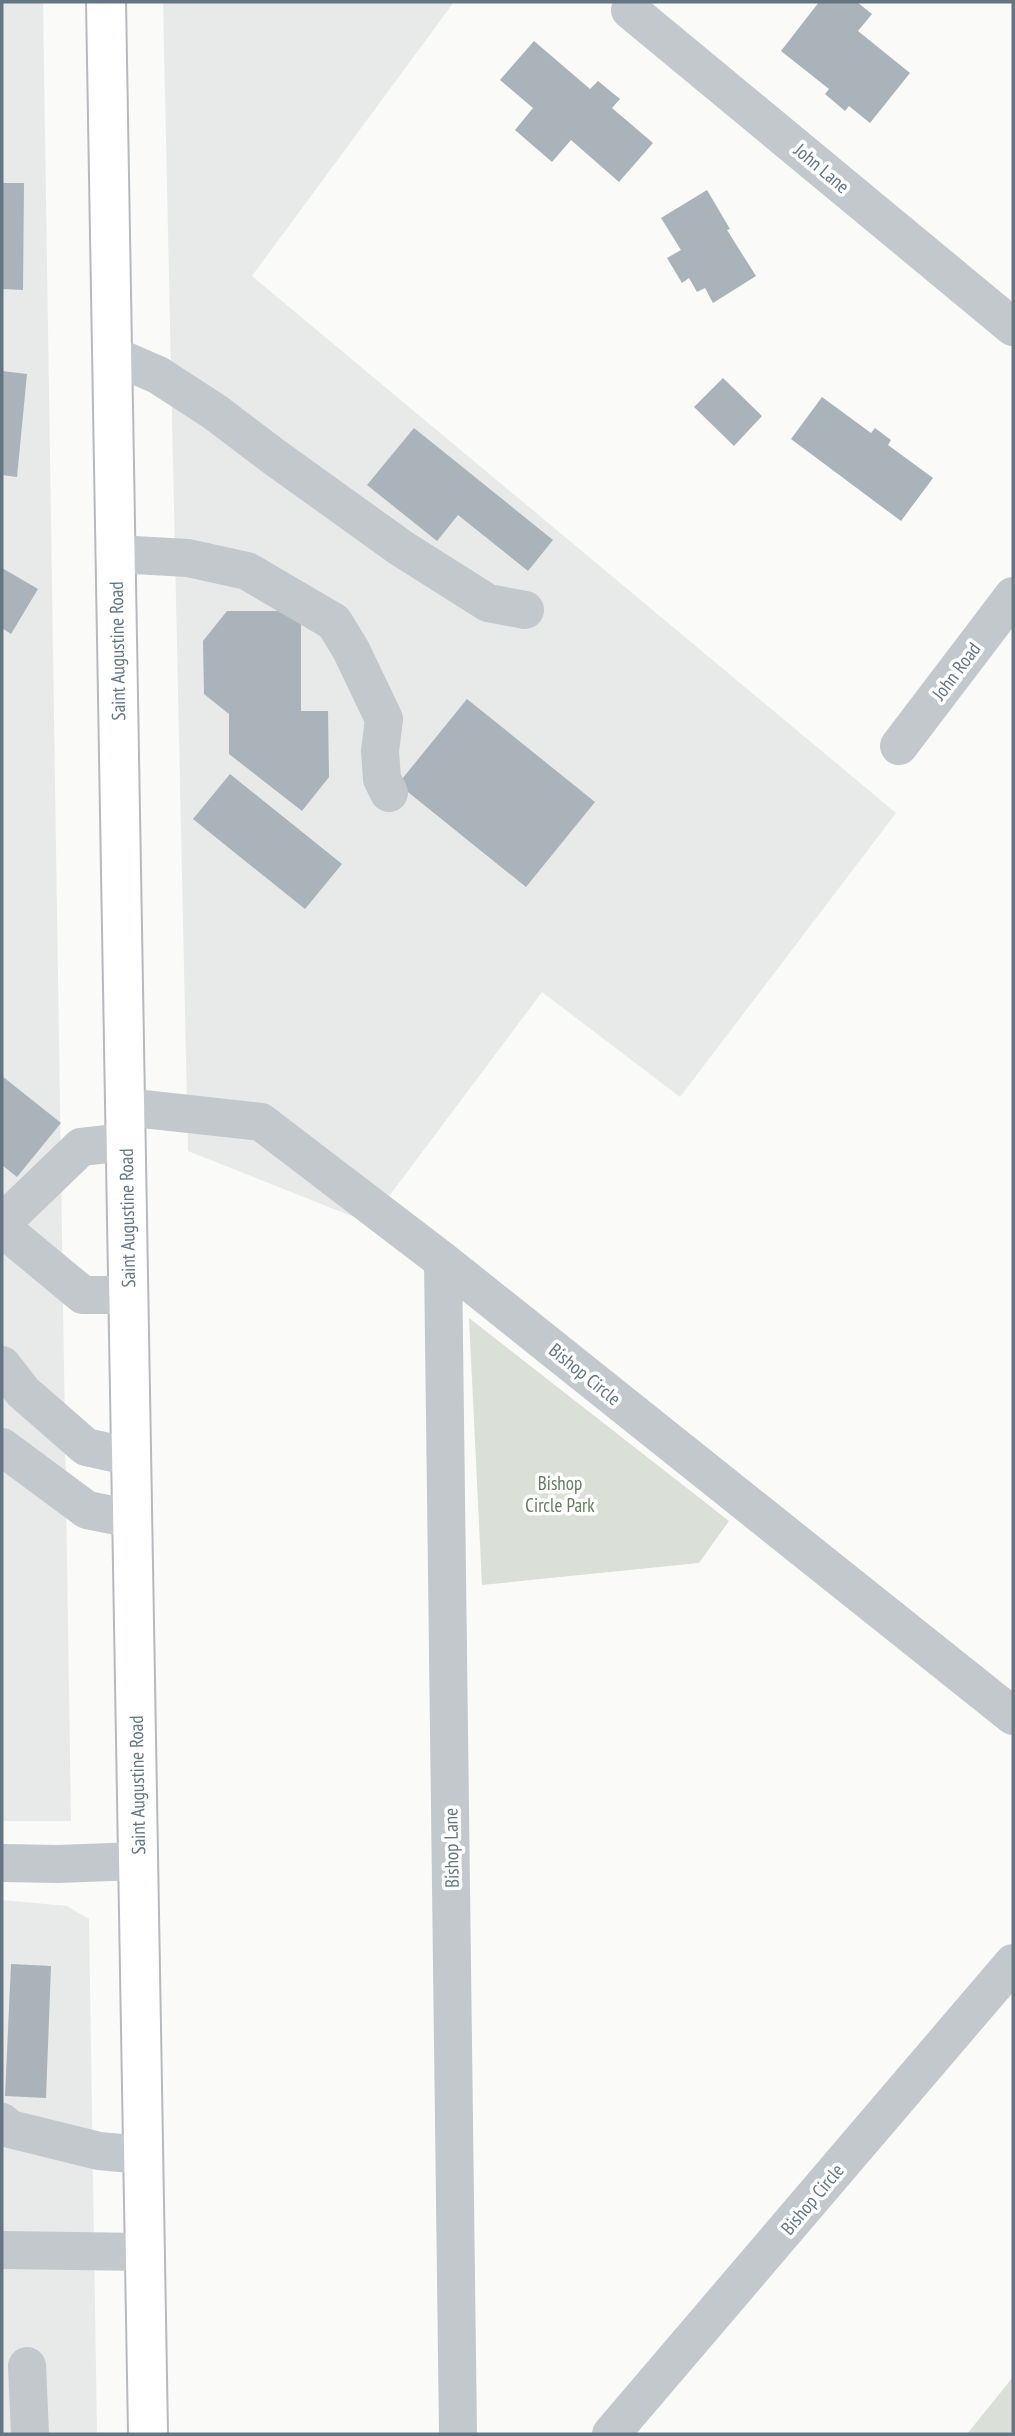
<svg xmlns="http://www.w3.org/2000/svg" width="1015" height="2436" font-family="'PT Sans Narrow',sans-serif">
<style>
.built{fill:#e8e9e9}
.green{fill:#dadfd7}
.building{fill:#aab3b9}
.lines{fill:none;stroke-linecap:round;stroke-linejoin:round}
.major-casing{stroke:#b5babe;stroke-width:42}
.minor{stroke:#c3c8cc;stroke-width:38}
.major{stroke:#fff;stroke-width:38}
.labels{text-anchor:middle;dominant-baseline:central;stroke-width:7;stroke-linejoin:round;paint-order:stroke}
.street-label{font-size:19px;fill:#657683;stroke:#fff}
.park-label{font-size:19px;fill:#687a64;stroke:#fff}
</style>
<rect width="100%" height="100%" fill="#fafaf8"/>
<path class="built" d="M2,2H43L71,1821H2Z
M163,2H454L252,276L896,813L680,1097L542,992L369,1223L188,1151Z
M2,1900L67,1906L89,1919L97,2434H2Z"/>
<path class="green" d="M469,1318L729,1521L699,1563L482,1585Z
M1013,2377V2434H967Z"/>
<path class="building" d="M819,2H857L872,14L858,31L910,73L870,123L849,106L845,111L825,94L829,89L781,51Z
M534,41L590,89L598,81L620,99L612,108L653,143L619,182L571,140L552,162L515,130L533,108L500,80Z
M2,183H24L23,290L2,289Z
M707,190L730,229L727,230L756,276L713,303L705,288L697,292L689,278L682,283L667,258L681,250L661,218Z
M2,371L27,374L17,477L2,475Z
M723,378L762,416L734,446L694,407Z
M822,397L871,433L875,428L891,440L888,445L933,478L901,521L791,439Z
M414,428L553,540L528,571L458,515L437,541L367,485Z
M2,568L38,589L11,634L2,628Z
M227,611H301V711H328L329,777L302,811L229,754V714L204,694L203,641Z
M467,699L595,802L526,887L398,784Z
M230,774L342,864L305,909L193,819Z
M2,1076L61,1123L17,1177L2,1165Z
M11,1964L51,1966L46,2098L5,2096Z"/>
<g class="lines">
<g class="major-casing">
<path id="major" d="M106,2L148,2434"/>
</g>
<path class="minor" d="M630,10L1013,327
M112,355L158,375L215,412L273,456L401,548L488,603L525,610
M115,554L188,558L247,571L334,622L351,650L384,719L380,751L382,779L389,793
M899,746L1013,596
M125,1107L261,1122L443,1261L1013,1716
M2,1223L81,1147L125,1142
M2,1228L83,1295H128
M443,1261L458,2434
M2,1365L23,1392L86,1447L131,1457
M2,1447L87,1510L132,1519
M2,1863L58,1864L138,1861
M2,2122L10,2129L99,2151L143,2155
M2,2250L145,2252
M27,2366L30,2434
M611,2434L1013,1963"/>
<use href="#major" class="major"/>
</g>
<g class="labels">
<g class="street-label">
<text transform="translate(822 168) rotate(40)">John Lane</text>
<text transform="translate(117 651) rotate(-91)">Saint Augustine Road</text>
<text transform="translate(956 671) rotate(-53)">John Road</text>
<text transform="translate(127 1218) rotate(-91)">Saint Augustine Road</text>
<text transform="translate(585 1374) rotate(39)">Bishop Circle</text>
<text transform="translate(137 1785) rotate(-91)">Saint Augustine Road</text>
<text transform="translate(451 1848) rotate(-91)">Bishop Lane</text>
<text transform="translate(812 2199) rotate(-50)">Bishop Circle</text>
</g>
<g class="park-label">
<text x="560" y="1483">Bishop<tspan x="560" dy="22">Circle Park</tspan></text>
</g>
</g>
<rect width="1015" height="2436" fill="none" stroke="#657683" stroke-width="7"/>
</svg>
